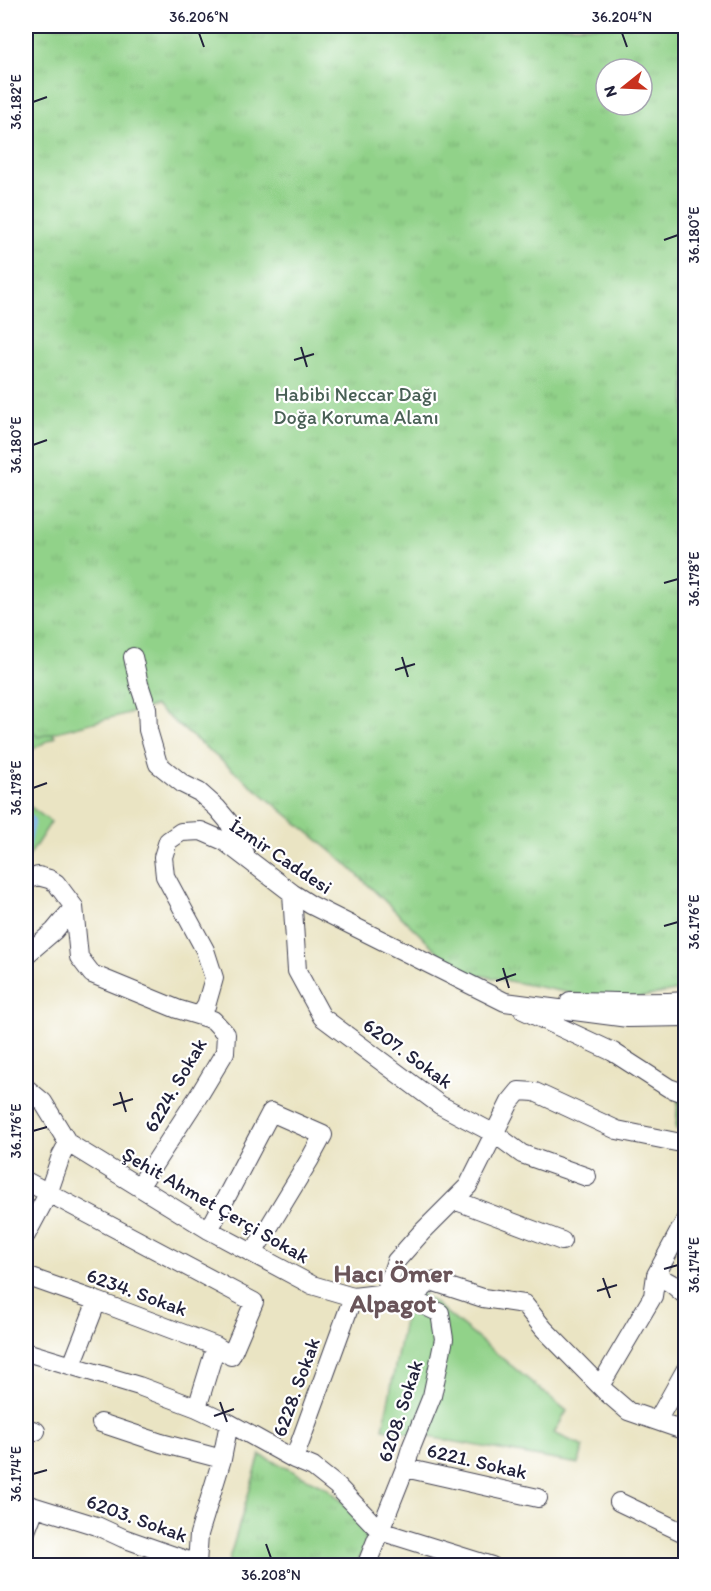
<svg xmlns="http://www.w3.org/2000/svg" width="711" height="1591" font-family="Itim,sans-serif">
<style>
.green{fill:#91d289;stroke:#5a7a62;stroke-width:1.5}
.park{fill:url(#park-tufts);stroke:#5a7a62;stroke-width:1.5;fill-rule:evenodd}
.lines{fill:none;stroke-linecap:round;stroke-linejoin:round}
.stream{stroke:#86b6f1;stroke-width:4}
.minor-casing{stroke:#403f4f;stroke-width:20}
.minor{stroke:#fff;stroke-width:18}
.ticks{fill:none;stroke:#22223b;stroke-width:2}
.labels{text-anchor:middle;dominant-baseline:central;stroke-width:4.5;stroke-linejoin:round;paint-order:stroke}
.park-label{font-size:20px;fill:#496056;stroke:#fff}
.street-label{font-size:20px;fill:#22223b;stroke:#fff}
.district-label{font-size:26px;font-weight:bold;fill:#6a555a;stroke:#fff}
.neatline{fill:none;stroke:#22223b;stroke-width:2}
.ticks-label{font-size:15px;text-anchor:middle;fill:#22223b}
</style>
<defs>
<pattern id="park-tufts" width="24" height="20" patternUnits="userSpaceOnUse" patternTransform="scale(1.5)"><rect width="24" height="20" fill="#91d289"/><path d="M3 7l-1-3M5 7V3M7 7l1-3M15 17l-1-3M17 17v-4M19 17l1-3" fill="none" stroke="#7db477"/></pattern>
</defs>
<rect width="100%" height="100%" fill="#fff"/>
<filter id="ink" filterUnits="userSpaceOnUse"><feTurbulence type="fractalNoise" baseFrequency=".0167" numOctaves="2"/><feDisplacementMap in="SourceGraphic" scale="12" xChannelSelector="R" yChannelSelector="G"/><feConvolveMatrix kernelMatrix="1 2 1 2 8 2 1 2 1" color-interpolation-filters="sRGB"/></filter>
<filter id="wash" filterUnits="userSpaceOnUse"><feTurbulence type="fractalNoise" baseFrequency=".008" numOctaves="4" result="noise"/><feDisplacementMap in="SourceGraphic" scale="24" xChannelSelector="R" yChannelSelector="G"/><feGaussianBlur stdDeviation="1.35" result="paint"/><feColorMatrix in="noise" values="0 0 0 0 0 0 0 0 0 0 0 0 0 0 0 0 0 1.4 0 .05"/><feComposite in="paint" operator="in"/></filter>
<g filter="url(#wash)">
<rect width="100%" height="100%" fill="#eae4c3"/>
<path class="green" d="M26,694L55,737L26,753Z
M28,805L51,822L26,861V806Z
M678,1100L685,1102V1131L676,1129Z
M411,1284L567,1411L554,1433L584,1447L578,1464L383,1429Z"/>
<path class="park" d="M26,26H685V989L616,1002L458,971L342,860L155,706L38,737L26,724ZM606,69H642V105H606Z
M260,1455L327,1488L373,1529L356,1565L227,1566Z"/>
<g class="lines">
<path class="stream" d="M26,812L33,821L28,846L26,850"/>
</g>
</g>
<g filter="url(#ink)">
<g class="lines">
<g class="minor-casing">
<path id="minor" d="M133,657L139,684L147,708L148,730L158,764L183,784L199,792L217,808L228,821L245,853
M26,880L38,876L49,879L56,883L74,907L79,957L92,974L177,1009L200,1016L206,1006L214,978L205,950L165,876L163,857L168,841L181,832L201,831L224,841L292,893L311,905L505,1002L628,1018L686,1017
M292,893L297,971L322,1017L440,1105L495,1134L522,1154L587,1177
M26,955L54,931L74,907
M570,1001C608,1001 647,1004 686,1001
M523,1010L613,1052L669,1088L686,1094
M26,1088L43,1102L68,1143L209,1230L312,1285L353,1297L422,1289L431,1281L483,1298L524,1304L544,1329L606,1392L628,1411L686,1431
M26,1181L254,1302L231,1356L216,1346L97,1301L26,1276
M139,1187L201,1092L225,1052L226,1034L213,1020L200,1016
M454,1200L562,1241
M209,1230L271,1112L323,1135L310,1159L253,1253
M26,1235L48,1194L61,1156L68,1143
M656,1275L686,1219
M26,1352L139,1386L197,1408L229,1423L294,1459L313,1467L337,1486L380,1531L492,1566
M72,1365L97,1301
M600,1386L653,1296L656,1275L672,1284L686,1296
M197,1408L216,1346
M657,1421L686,1369
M101,1423L161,1443L222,1459
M26,1428L36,1431
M294,1459L353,1297
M405,1468L538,1498
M619,1502L686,1534
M26,1504L97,1526L123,1538L197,1564L199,1534L222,1459L229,1423
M26,1531L35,1508
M366,1566L405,1468L411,1448L432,1396L444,1339L440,1313L419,1303L385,1293L396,1261L421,1233L468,1186L510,1102L519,1091L535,1092L617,1130L686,1144"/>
</g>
<use href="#minor" class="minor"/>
</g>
</g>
<path class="ticks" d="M199,33L204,47M622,33L627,47M33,102L47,97M664,240L678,235M301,347L307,367M294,360L314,354M33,445L47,440M664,583L678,579M402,657L408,677M395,670L415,664M33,788L47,783M664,926L678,922M503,968L509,988M496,981L516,974M120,1092L126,1112M113,1105L133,1099M33,1131L47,1127M664,1269L678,1265M603,1278L610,1298M597,1291L617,1285M220,1402L227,1422M214,1416L234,1409M33,1474L47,1470M266,1544L271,1558"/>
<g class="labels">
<g class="park-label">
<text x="356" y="394">Habibi Neccar Dağı<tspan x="356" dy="23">Doğa Koruma Alanı</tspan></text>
</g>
<g class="street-label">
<text transform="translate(281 856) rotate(34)">İzmir Caddesi</text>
<text transform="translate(408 1053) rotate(36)">6207. Sokak</text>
<text transform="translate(175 1085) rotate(-60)">6224. Sokak</text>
<text transform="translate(216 1205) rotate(30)">Şehit Ahmet Çerçi Sokak</text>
<text transform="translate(137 1292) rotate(20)">6234. Sokak</text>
<text transform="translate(296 1387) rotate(-70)">6228. Sokak</text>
<text transform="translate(400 1411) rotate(-72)">6208. Sokak</text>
<text transform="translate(477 1461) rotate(13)">6221. Sokak</text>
<text transform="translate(137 1518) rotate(20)">6203. Sokak</text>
</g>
<g class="district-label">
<text x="393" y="1273">Hacı Ömer<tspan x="393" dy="30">Alpagot</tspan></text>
</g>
</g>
<rect width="711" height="1591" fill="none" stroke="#fff" stroke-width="66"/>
<g transform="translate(624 87) rotate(252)"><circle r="28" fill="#ffffff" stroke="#a7a7b1" stroke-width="1.5"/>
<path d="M0-4.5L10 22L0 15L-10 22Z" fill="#c8321e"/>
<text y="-9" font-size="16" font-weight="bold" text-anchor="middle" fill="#22223b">N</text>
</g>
<rect x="33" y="33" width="645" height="1525" class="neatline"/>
<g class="ticks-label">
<text x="199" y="22">36.206°N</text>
<text x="622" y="22">36.204°N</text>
<text transform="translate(16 102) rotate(-90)" y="5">36.182°E</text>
<text transform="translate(694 235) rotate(-90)" y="5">36.180°E</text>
<text transform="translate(16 445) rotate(-90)" y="5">36.180°E</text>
<text transform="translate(694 579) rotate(-90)" y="5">36.178°E</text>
<text transform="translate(16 788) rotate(-90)" y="5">36.178°E</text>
<text transform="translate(694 922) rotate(-90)" y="5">36.176°E</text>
<text transform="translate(16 1131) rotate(-90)" y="5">36.176°E</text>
<text transform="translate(694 1265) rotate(-90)" y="5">36.174°E</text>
<text transform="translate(16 1474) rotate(-90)" y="5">36.174°E</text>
<text x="271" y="1580">36.208°N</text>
</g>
</svg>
